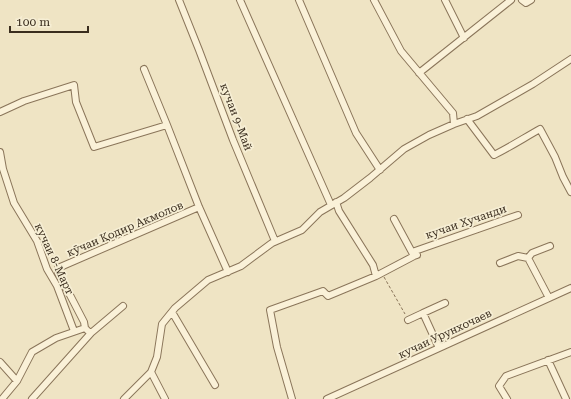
<svg xmlns="http://www.w3.org/2000/svg" width="571" height="399" font-family="'Roboto Serif',serif">
<style>
.lines{fill:none;stroke-linecap:round;stroke-linejoin:round}
.minor-casing{stroke:#8a755a;stroke-width:8}
.path{stroke:#8a755a;stroke-width:1;stroke-dasharray:3 2;stroke-linecap:butt}
.minor{stroke:#faf1d8;stroke-width:6}
.labels{text-anchor:middle;dominant-baseline:central;stroke-width:3.5;stroke-linejoin:round;paint-order:stroke}
.street-label{font-size:11px;fill:#3a2d1e;stroke:#f6eed4}
</style>
<rect width="100%" height="100%" fill="#efe4c4"/>
<g class="lines">
<g class="minor-casing">
<path id="minor" d="M179,0L199,50L233,140L275,241
M240,0L331,205
M299,0L356,133L380,170
M374,0L401,51L453,113L454,124
M445,0L464,38
M522,0L526,3L531,0
M144,69L167,125L199,207L228,272
M419,73L511,0
M0,112L24,101L74,85L76,102L94,147L167,125
M467,119L494,155C510,147 524,138 540,129L555,157L563,177L571,192
M0,152L3,169L14,203L37,241L47,269L57,286L74,331
M336,202L339,211L373,265L376,276
M394,219L414,256
M500,263L518,256L528,258
M549,298L528,258L532,253L550,246
M172,312L215,385
M423,313L445,303
M408,320L423,313L439,348
M85,328L84,322L58,272V268L199,207
M548,360L566,399
M0,362L17,381
M2,399L17,381L32,352L56,338L85,328L88,331
M32,399L91,333L123,306
M124,399L151,372
M165,399L151,372L157,357L162,324L175,308L208,280L241,266L272,243L302,230L320,212L344,198L370,178L404,149L429,135L454,124L477,116L533,84L571,59
M292,399L277,347L270,310L323,291L328,296L376,276L414,256L417,255L415,251L518,215
M327,399L571,288
M507,399L499,386L506,376L571,352"/>
</g>
<path class="path" d="M384,277L405,314"/>
<use href="#minor" class="minor"/>
</g>
<g class="labels">
<g class="street-label">
<text transform="translate(236 117) rotate(69)">кучаи 9-Май</text>
<text transform="translate(466 222) rotate(-19)">кучаи Хучанди</text>
<text transform="translate(125 229) rotate(-23)">кӯчаи Қодир Акмолов</text>
<text transform="translate(54 259) rotate(65)">кучаи 8-Март</text>
<text transform="translate(445 334) rotate(-25)">кучаи Урунхочаев</text>
</g>
</g>
<path d="M10 26v6h78v-6" fill="none" stroke="#3a2d1e" stroke-width="2"/>
<text x="16" y="26" font-size="12" fill="#3a2d1e" stroke="#f6eed4" stroke-width="3" paint-order="stroke">100 m</text>
</svg>
